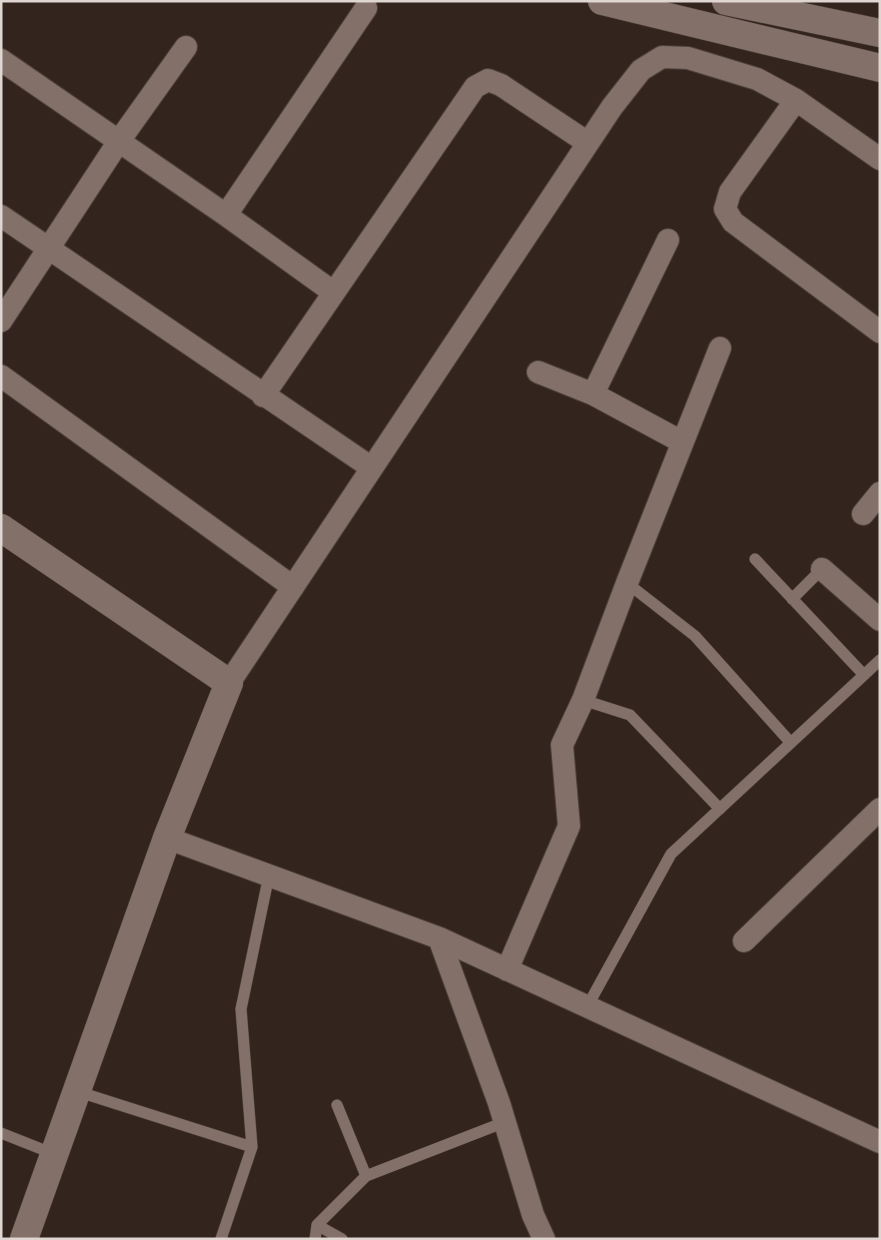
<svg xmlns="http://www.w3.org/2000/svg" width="881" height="1240" font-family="'Asap Condensed',sans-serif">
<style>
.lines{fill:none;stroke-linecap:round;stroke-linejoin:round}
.service-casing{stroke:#4d413c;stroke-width:12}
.minor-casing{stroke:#4d413c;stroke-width:24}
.tertiary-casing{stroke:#4d413c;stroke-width:29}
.secondary-casing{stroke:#4d413c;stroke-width:29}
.service{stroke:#837069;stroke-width:11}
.minor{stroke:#837069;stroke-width:22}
.tertiary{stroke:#837069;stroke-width:28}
.secondary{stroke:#837069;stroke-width:28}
</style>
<rect width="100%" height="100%" fill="#33241d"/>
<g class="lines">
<g class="service-casing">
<path id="service" d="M627,583L695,636L791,743
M792,599L822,569
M864,675L880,660
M583,700L630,715L720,809
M587,1007L671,854L864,675L755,559
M76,1091L252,1147
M337,1105L366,1176L505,1122
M1,1133L54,1154
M317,1225L342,1239
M221,1239L252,1147L241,1009L269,875L271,876
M315,1239L317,1225L366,1176"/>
</g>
<g class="minor-casing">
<path id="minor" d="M1,60L226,215L333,292
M796,100L730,192L725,209L733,222L880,332
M226,215L366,8
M1,216L372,468
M1,321L119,141L186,47
M538,372L593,394L682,442
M1,376L293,587
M593,394L668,240
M263,396L475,87L488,80L501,85L588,143
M863,514L880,493
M822,569L880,620
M229,683L612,107L641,70L662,57L688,58L757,79L796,100L880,159
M167,838L439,938L880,1142
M439,938L499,1103L533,1215L544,1239
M744,941L880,809
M507,970L569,826L562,745L583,700L627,583L720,348"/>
</g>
<g class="tertiary-casing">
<path id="tertiary" d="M1,528L229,683L167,838L24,1239"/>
</g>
<g class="secondary-casing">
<path id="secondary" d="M602,1L880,68
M726,1L880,33"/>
</g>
<use href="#service" class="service"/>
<use href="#minor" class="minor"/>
<use href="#tertiary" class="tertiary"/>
<use href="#secondary" class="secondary"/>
</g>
<rect width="881" height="1240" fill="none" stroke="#dfd5d1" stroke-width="5"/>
</svg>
